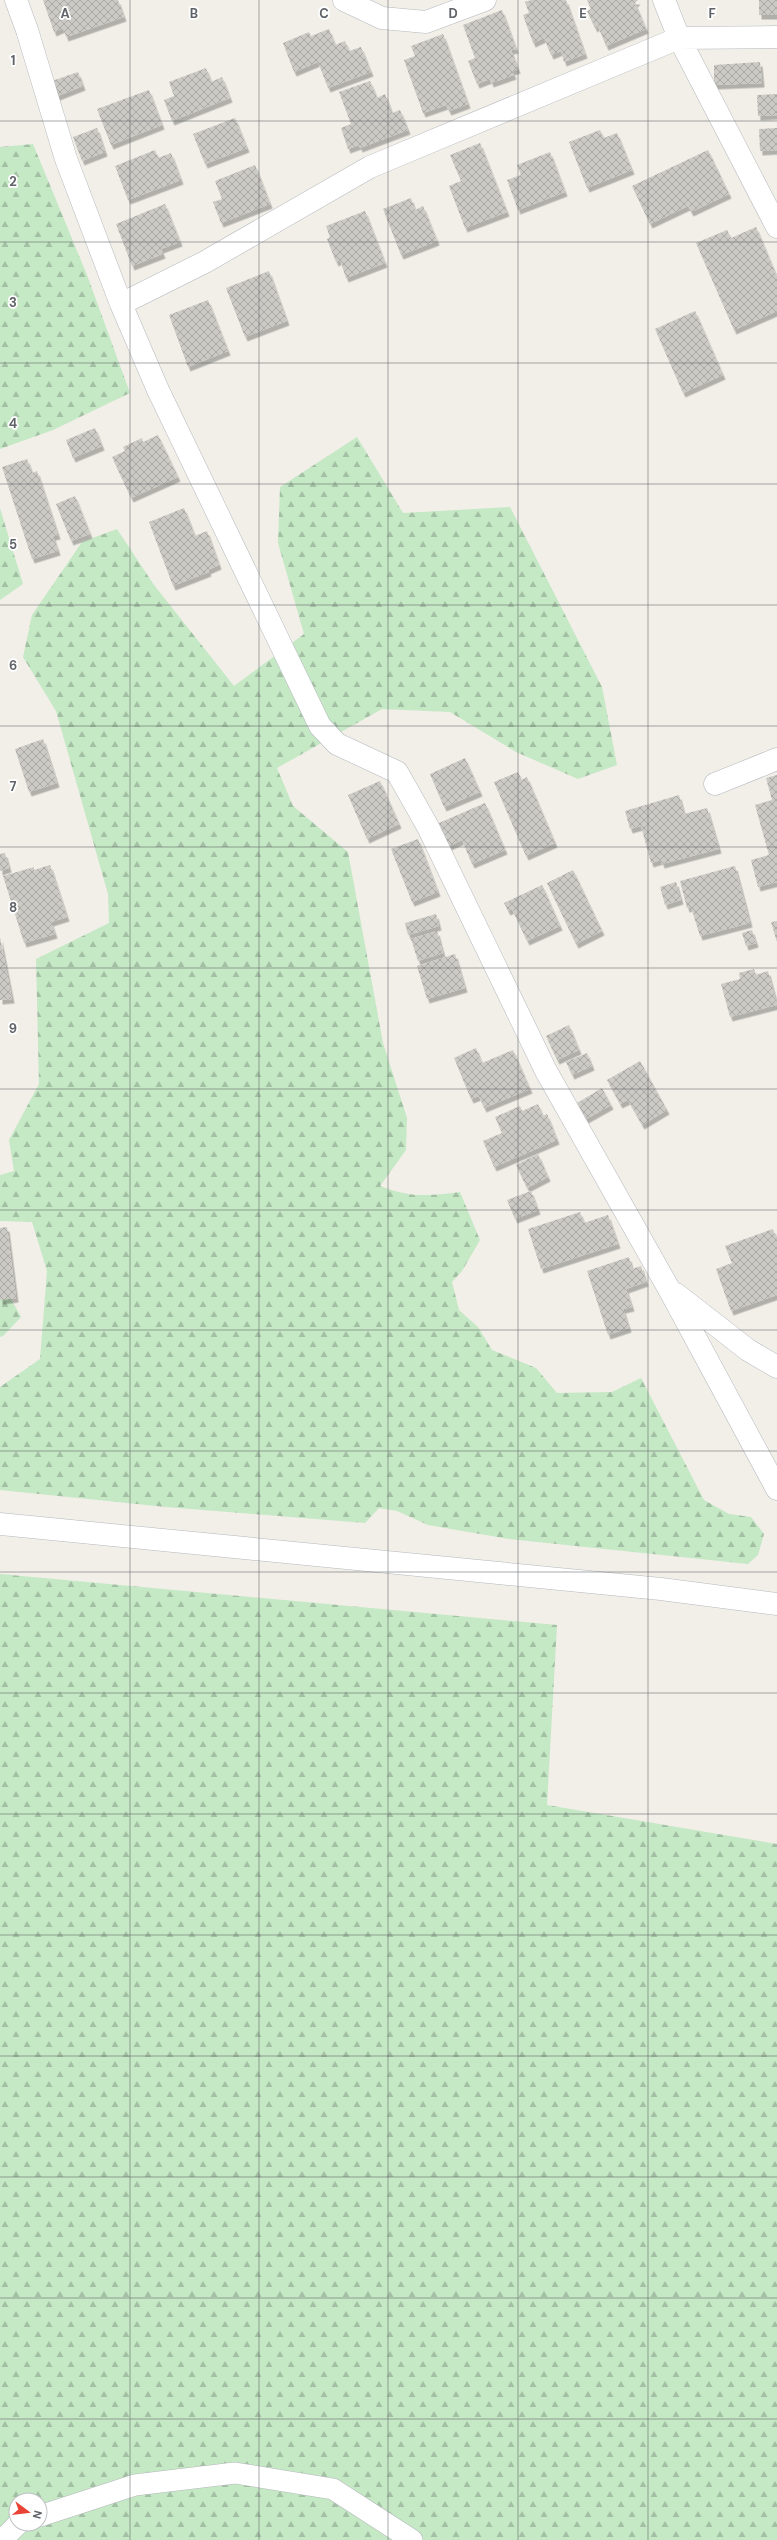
<svg xmlns="http://www.w3.org/2000/svg" width="777" height="2540" font-family="'DM Sans',sans-serif">
<style>
.forest{fill:url(#forest-firs);fill-rule:evenodd}
.building{fill:url(#building-cross-hatch);filter:url(#shadow)}
.lines{fill:none;stroke-linecap:round;stroke-linejoin:round}
.lane-casing{stroke:#b5b8bc;stroke-width:22}
.street-casing{stroke:#b5b8bc;stroke-width:23}
.lane{stroke:#fff;stroke-width:21}
.street{stroke:#fff;stroke-width:22}
.grid{fill:none;stroke:#5f6368;stroke-width:1;stroke-opacity:0.55}
.grid-label{font-size:13px;text-anchor:middle;font-weight:bold;fill:#5f6368;stroke:#fff;stroke-width:3.5;stroke-linejoin:round;paint-order:stroke}
</style>
<defs>
<pattern id="forest-firs" width="22" height="20" patternUnits="userSpaceOnUse"><rect width="22" height="20" fill="#c5e8c5"/><path d="M5 1l3.5 6h-7zM16 11l3.5 6h-7z" fill="#a3c0a4"/></pattern>
<pattern id="building-cross-hatch" width="8" height="8" patternUnits="userSpaceOnUse"><rect width="8" height="8" fill="#cccac5"/><path d="M0 0l8 8M0 8l8-8" fill="none" stroke="#a9a8a4"/></pattern>
<filter id="shadow"><feDropShadow dx="2.5" dy="4.5" stdDeviation="0" flood-color="#0004"/></filter>
</defs>
<rect width="100%" height="100%" fill="#f1efe8"/>
<path class="forest" d="M33,144L87,275L130,393L53,430L0,449V147Z
M357,437L403,513L510,507L602,687L617,765L578,779L516,752L450,712L382,709L277,768L293,806L348,852L383,1043L407,1118L406,1150L380,1186C410,1198 429,1196 460,1192L480,1240L462,1271L452,1282L459,1310L478,1327L492,1350L536,1368L557,1393L612,1392L641,1378L704,1500L729,1514L751,1517L764,1534L758,1555L748,1564L509,1539L428,1525L397,1511L379,1508L365,1523L166,1507L0,1490V1387L40,1359L47,1271L32,1222L0,1221V1175L14,1171L9,1140L39,1084L36,959L109,923L108,894L56,711L23,657L32,615L82,542L117,529L154,585L234,686L304,634L278,543L280,487Z
M0,508L23,584L0,600Z
M10,1297L21,1317L3,1336L0,1337V1299Z
M0,1574L557,1625L547,1805L777,1844V2540H0ZM16,2500H40V2524H16Z"/>
<path class="building" d="M43,0H118L124,17L66,37L63,28L54,32Z
M531,0H566L585,54L564,62L561,51L551,55L544,38L533,43L523,15L529,13L525,2Z
M587,0H638L635,3L646,29L606,46L598,26L595,28L587,11L591,9Z
M759,0H777V15H759Z
M502,10L516,49L511,50L518,69L512,71L514,75L491,83L490,79L477,84L468,61L475,58L463,25Z
M329,29L335,45L345,41L349,51L361,47L371,72L328,88L318,62L294,72L283,43L309,32L311,36Z
M443,34L468,104L449,111L446,105L423,113L404,60L415,56L411,46Z
M760,62L762,83L714,85V65Z
M206,68L211,82L222,77L230,98L172,121L164,100L174,96L169,82Z
M78,72L83,86L55,97L49,82Z
M370,81L377,98L385,94L392,113L400,110L408,130L360,148L359,145L348,149L341,128L351,124L339,92Z
M149,90L162,125L111,145L97,109Z
M777,94V115L758,116L757,95Z
M235,118L247,148L205,164L193,134Z
M97,128L105,152L82,161L73,137Z
M777,128V150L760,151L759,129Z
M600,130L604,138L617,133L632,170L587,188L569,142Z
M480,143L507,212L465,228L449,186L461,181L450,155Z
M155,150L158,158L171,153L181,180L128,200L115,166Z
M708,150L729,194L691,212L688,206L650,224L632,186Z
M550,152L565,192L518,210L507,180L521,175L517,165Z
M255,165L270,204L221,223L213,202L222,199L215,181Z
M411,198L415,210L423,206L437,241L401,255L383,209Z
M165,204L180,242L161,249L163,254L132,266L116,224Z
M365,211L385,263L346,278L340,260L336,262L327,239L330,237L326,226Z
M756,227L777,277V311L734,330L696,243L727,230L731,238Z
M269,271L287,321L245,337L226,288Z
M208,300L228,351L188,367L169,315Z
M695,311L723,375L683,393L655,329Z
M95,428L102,446L73,458L66,440Z
M158,435L178,477L131,498L112,457L125,451L123,447L142,438L143,442Z
M27,459L32,473L37,471L58,535L53,536L58,551L32,559L2,467Z
M75,496L90,534L71,541L56,504Z
M184,508L195,536L207,531L219,565L208,570L209,572L173,586L149,522Z
M43,739L57,783L29,792L15,749Z
M465,758L480,792L444,807L430,774Z
M518,772L522,780L527,777L555,843L526,856L494,782Z
M777,775V882L758,887L751,860L769,855L755,805L772,800L766,778Z
M380,781L399,824L367,839L348,795Z
M679,795L684,814L707,808L719,849L662,864L661,860L651,863L641,826L630,829L625,811Z
M485,803L505,850L472,864L462,840L449,846L439,823Z
M418,839L438,892L412,902L391,849Z
M5,853L9,868L0,871V854Z
M50,865L67,917L51,922L55,934L24,943L3,876L34,867V870Z
M735,866L750,923L700,936L691,907L687,908L680,881Z
M573,870L602,931L576,944L547,883Z
M676,882L681,900L665,905L660,887Z
M542,885L560,926L527,941L512,909L508,911L504,903Z
M436,914L439,926L408,935L405,923Z
M777,921V942L771,922Z
M752,930L756,943L746,946L742,933Z
M437,931L443,953L418,961L411,939Z
M0,937L12,999L0,1000Z
M455,954L465,988L427,999L417,966Z
M754,969L756,975L768,971L777,1005L730,1017L721,984L740,979L739,973Z
M569,1025L579,1050L557,1060L546,1036Z
M476,1048L482,1063L513,1050L530,1089L484,1108L479,1096L471,1099L454,1058Z
M587,1053L592,1066L572,1075L566,1062Z
M640,1061L667,1110L642,1125L628,1100L620,1104L607,1080Z
M602,1088L611,1105L586,1119L577,1103Z
M538,1104L543,1116L547,1114L557,1140L494,1167L483,1141L502,1133L495,1117L520,1106L522,1111Z
M538,1154L548,1177L527,1188L516,1165Z
M531,1191L538,1210L515,1219L507,1200Z
M580,1212L584,1223L608,1215L618,1244L541,1269L528,1229Z
M7,1227L16,1298L0,1300V1228Z
M773,1229L777,1241V1295L731,1311L716,1269L732,1263L725,1246Z
M629,1257L632,1269L641,1266L646,1282L626,1289L632,1307L623,1309L629,1328L608,1335L587,1271Z"/>
<g class="lines">
<g class="lane-casing">
<path id="lane" d="M40,2516L135,2485L235,2473L333,2489L412,2540
M2,2540L18,2524"/>
</g>
<g class="street-casing">
<path id="street" d="M16,0L27,30L66,159L121,304L158,390L320,726L337,744L397,772L428,827L546,1071L669,1289L777,1489
M344,0L382,18L426,22L485,0
M664,0L679,38L777,227
M121,304L205,262L370,167L679,38L777,37
M715,784L777,759
M676,1294L748,1350L777,1367
M0,1524L661,1589L777,1604"/>
</g>
<use href="#lane" class="lane"/>
<use href="#street" class="street"/>
</g>
<path class="grid" d="M130,0V2540M259,0V2540M388,0V2540M518,0V2540M648,0V2540M0,121H777M0,242H777M0,363H777M0,484H777M0,605H777M0,726H777M0,847H777M0,968H777M0,1089H777M0,1210H777M0,1330H777M0,1451H777M0,1572H777M0,1693H777M0,1814H777M0,1935H777M0,2056H777M0,2177H777M0,2298H777M0,2419H777"/>
<g class="grid-label">
<text x="65" y="18">A</text>
<text x="194" y="18">B</text>
<text x="324" y="18">C</text>
<text x="453" y="18">D</text>
<text x="583" y="18">E</text>
<text x="712" y="18">F</text>
<text x="13" y="65">1</text>
<text x="13" y="186">2</text>
<text x="13" y="307">3</text>
<text x="13" y="428">4</text>
<text x="13" y="549">5</text>
<text x="13" y="670">6</text>
<text x="13" y="791">7</text>
<text x="13" y="912">8</text>
<text x="13" y="1033">9</text>
</g>
<g transform="translate(28 2512) rotate(105)"><circle r="19" fill="#ffffff" stroke="#bfc1c3"/>
<path d="M0-3L7 15L0 10L-7 15Z" fill="#ea4335"/>
<text y="-6" font-size="11" font-weight="bold" text-anchor="middle" fill="#5f6368">N</text>
</g>
</svg>
